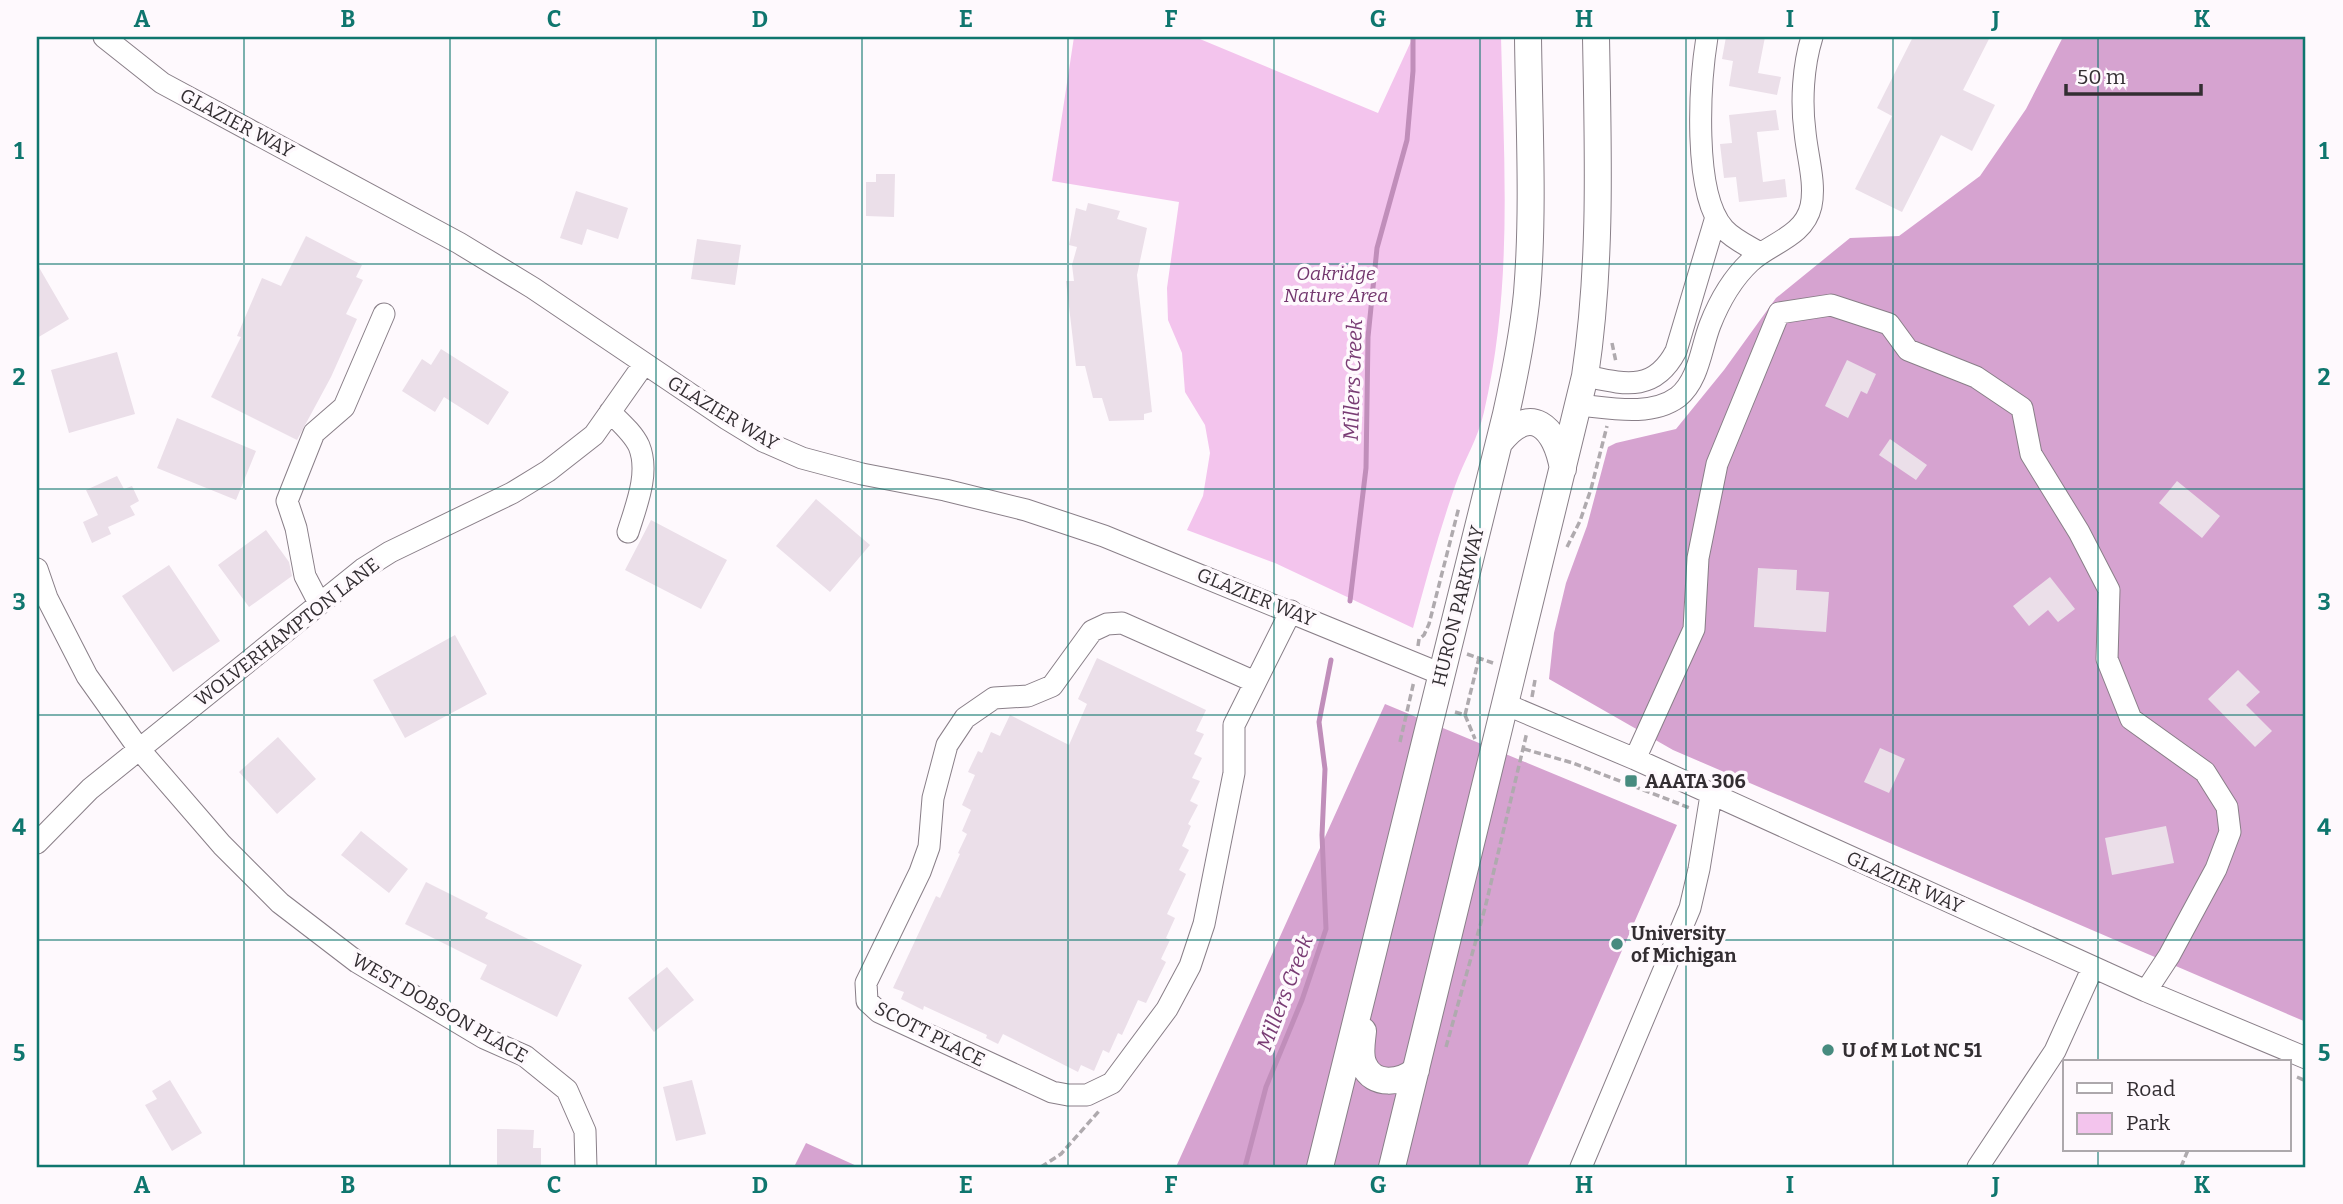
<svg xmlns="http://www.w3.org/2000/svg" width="2343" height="1204" font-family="Bitter,serif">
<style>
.green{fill:#f3c4ed}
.forest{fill:#d6a3d0}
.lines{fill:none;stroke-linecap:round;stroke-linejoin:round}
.stream{stroke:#c08eba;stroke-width:5}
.building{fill:#ebdfe9}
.minor-casing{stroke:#897f88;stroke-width:23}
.major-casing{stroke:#897f88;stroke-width:28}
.path{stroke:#afaaae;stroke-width:3.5;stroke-dasharray:7 3.5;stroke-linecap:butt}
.minor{stroke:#fff;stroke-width:21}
.major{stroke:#fff;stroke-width:26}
.grid{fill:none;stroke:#0f766e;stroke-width:2;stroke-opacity:0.55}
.poi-dot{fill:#478b7f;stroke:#fef9fd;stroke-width:2.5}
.labels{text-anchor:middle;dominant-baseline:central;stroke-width:7;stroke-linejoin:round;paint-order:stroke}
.street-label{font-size:19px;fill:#332e32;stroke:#fef9fd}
.park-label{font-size:19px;font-style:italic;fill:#72356d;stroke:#fef9fd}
.poi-label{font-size:19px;font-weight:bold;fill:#332e32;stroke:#fef9fd;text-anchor:start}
.water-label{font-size:21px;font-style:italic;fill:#793c74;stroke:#fef9fd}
.neatline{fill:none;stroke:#0f766e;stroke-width:2.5}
.grid-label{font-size:23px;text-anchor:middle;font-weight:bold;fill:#0f766e}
</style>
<rect width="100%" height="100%" fill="#fef9fd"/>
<path class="green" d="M1074,37H1195L1378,113L1413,37H1501C1504,165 1513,286 1484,412C1478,439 1464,460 1455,486C1439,532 1426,580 1413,628L1275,563L1187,530L1203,496L1210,453L1205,425L1185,392L1182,353L1168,320L1167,288L1179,202L1052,181Z"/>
<path class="forest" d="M2063,37H2306V1022L1673,750L1549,679L1554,633L1566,583L1587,526L1608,447L1616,443L1676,429L1724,370L1776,298L1850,238L1899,236L1980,176L2026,109Z
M1385,704L1677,825L1527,1167H1176Z
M806,1143L859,1167H794Z"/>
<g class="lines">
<path class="stream" d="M1350,601L1366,468L1368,337L1377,248L1407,140L1413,71V37
M1245,1167L1266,1087L1302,1000L1326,929L1322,835L1325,769L1319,722L1331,660"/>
</g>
<path class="building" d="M1726,37H1765L1758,73L1781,77L1777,95L1729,86L1733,61L1722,59Z
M1913,37H1990L1963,90L1995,105L1972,151L1941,135L1902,212L1855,189L1892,116L1877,108Z
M1776,110L1779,130L1757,132L1763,182L1785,179L1787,197L1739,202L1736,177L1724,178L1720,144L1732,143L1729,115Z
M876,174H895L894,217L866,216V182H876Z
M576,191L628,208L618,239L587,229L582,245L560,238Z
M1088,203L1120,211L1117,219L1147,228L1137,275L1152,412L1144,414V420L1109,421L1102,398H1093L1085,366H1076L1066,281H1074L1072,265L1077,247L1069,245L1076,208L1086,211Z
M306,236L362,265L356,277L363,280L346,314L357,319L331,377L297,440L211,397L241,337L237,336L262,278L281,286Z
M697,239L741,245L735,285L691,279Z
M37,264L69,319L37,338Z
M441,349L509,392L488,425L444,397L435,412L402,391L422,359L431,365Z
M117,352L135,414L69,433L51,370Z
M1847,360L1876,374L1867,394L1861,391L1848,418L1825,406Z
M177,418L256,451L236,500L157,468Z
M1890,439L1927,465L1916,480L1879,455Z
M117,476L124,489L132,486L139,501L130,506L135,515L108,527L111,534L92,543L83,522L98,515L86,490Z
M2177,481L2220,516L2202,538L2159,503Z
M816,499L870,545L830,592L776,546Z
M651,520L727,560L701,609L625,570Z
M266,530L289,562L292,576L249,607L218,565Z
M169,565L220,641L173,672L122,596Z
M1758,568L1797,570L1796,590L1829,592L1826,632L1754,627Z
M2050,577L2075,609L2058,622L2048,610L2029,626L2013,606Z
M455,635L487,694L405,738L373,680Z
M1097,658L1206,710L1196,731L1204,734L1194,754L1202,758L1192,778L1200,781L1190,801L1198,805L1188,824L1191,826L1182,846L1189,850L1179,870L1186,874L1167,914L1175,918L1166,938L1170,940L1161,959L1166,962L1146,1003L1138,1000L1122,1035L1118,1033L1109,1053L1103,1050L1094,1071L1081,1065L1078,1072L1003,1034L998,1044L986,1038L987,1035L924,1006L923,1010L901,999L904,992L893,988L936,896L940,898L960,854L958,853L967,834L962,831L971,810L962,805L975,775L968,772L978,751L982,753L991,732L1000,736L1010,715L1069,745L1087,704L1078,699Z
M2238,670L2260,692L2246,705L2272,731L2255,747L2208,699Z
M278,737L316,779L277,814L239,772Z
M1880,748L1905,759L1889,793L1864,782Z
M2166,826L2174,863L2112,875L2105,838Z
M361,831L408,869L389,893L341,855Z
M426,882L488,913L485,918L582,965L557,1017L480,979L487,965L405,924Z
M667,967L694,1000L654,1032L628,998Z
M170,1080L202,1133L172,1151L145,1105L157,1099L152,1091Z
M692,1080L706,1134L676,1141L663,1087Z
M497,1129L534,1130L533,1148H541V1167H497Z"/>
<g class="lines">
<g class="minor-casing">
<path id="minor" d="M104,37L162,83L459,243L533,288L727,419L763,441L802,458L862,474L945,490L1026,510L1104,536L1441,674
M1707,37C1700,81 1692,194 1724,229C1733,239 1748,246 1760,253
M1585,376C1624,384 1654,393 1676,351L1716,217
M1579,405C1610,408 1651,417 1678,397C1699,380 1701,348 1710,325C1719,302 1732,279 1750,262C1770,243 1804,237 1811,206C1816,183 1807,155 1805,132C1801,102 1803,66 1812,37
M610,412C620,422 633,433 639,446C650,473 636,506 628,532
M37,569L47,598L87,676L139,749L222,845L280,903L357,962L484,1038L525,1056L567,1090L585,1131L586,1167
M319,603L305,576L296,528L287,501L314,433L344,407L384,314
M1255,682L1122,623L1107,624L1092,631L1052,686L1028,696L994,698L965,718L947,745L933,798L929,847L920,872L866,983L867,1001L879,1012L1052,1092L1068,1095H1087L1112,1083L1167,1009L1190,966L1204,924L1234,773V725L1291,611
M1505,704L1635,759L2146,991L2306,1058
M1635,759L1694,629L1698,558L1717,464L1779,313L1831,305L1889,324L1908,350L1976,377L2022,408L2031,454L2079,532L2109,590L2107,659L2131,719L2205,772L2227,807L2230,832L2216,869L2169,956L2146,991
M37,843L90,789L363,569L390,552L512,493L548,471L594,435L644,364
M1581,1167L1690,908L1699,869L1711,795
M1978,1167L2055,1051L2093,967"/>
</g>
<g class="major-casing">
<path id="major" d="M1499,443C1531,402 1556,427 1563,469
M1363,1031C1362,1042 1359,1055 1364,1065C1373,1087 1402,1083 1416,1070
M1320,1167L1506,414C1515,374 1523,334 1527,293C1534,208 1529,122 1528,37
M1392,1167L1585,376C1602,263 1598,150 1596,37"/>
</g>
<path class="path" d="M1612,343L1616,362
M1567,547L1580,521L1591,489L1607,426
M1418,646L1419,639L1424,635L1429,624L1459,507
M1467,654L1493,663
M1532,697L1535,680
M1455,712L1465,715L1475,739
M1465,715L1479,658
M1400,742L1414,681
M1524,749L1573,763L1690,808
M1446,1047L1485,908L1527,732
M2297,1077L2306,1081
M1041,1167L1061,1154L1099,1111
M2181,1167L2188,1150"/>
<use href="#minor" class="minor"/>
<use href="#major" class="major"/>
</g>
<path class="grid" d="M244,37V1167M450,37V1167M656,37V1167M862,37V1167M1068,37V1167M1274,37V1167M1480,37V1167M1686,37V1167M1893,37V1167M2098,37V1062M37,264H2306M37,489H2306M37,715H2306M37,940H2306M2098,1150V1167"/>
<g class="poi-dot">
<rect x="1624" y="774" width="14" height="14" rx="3.5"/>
<circle cx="1617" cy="944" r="7"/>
<circle cx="1828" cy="1050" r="7"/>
</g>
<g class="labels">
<g class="street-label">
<text transform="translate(237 123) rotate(28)">GLAZIER WAY</text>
<text transform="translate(723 413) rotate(31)">GLAZIER WAY</text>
<text transform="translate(1256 597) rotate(22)">GLAZIER WAY</text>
<text transform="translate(1458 606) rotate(-76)">HURON PARKWAY</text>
<text transform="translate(287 632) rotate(-38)">WOLVERHAMPTON LANE</text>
<text transform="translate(1905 882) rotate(24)">GLAZIER WAY</text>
<text transform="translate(440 1008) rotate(30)">WEST DOBSON PLACE</text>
<text transform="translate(930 1034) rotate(27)">SCOTT PLACE</text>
</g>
<g class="park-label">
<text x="1336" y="273">Oakridge<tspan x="1336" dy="22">Nature Area</tspan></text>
</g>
<g class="poi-label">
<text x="1645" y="781">AAATA 306</text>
<text x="1631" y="933">University<tspan x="1631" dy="22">of Michigan</tspan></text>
<text x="1842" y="1050">U of M Lot NC 51</text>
</g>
<g class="water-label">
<text transform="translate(1353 380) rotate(-88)">Millers Creek</text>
<text transform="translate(1285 993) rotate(-69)">Millers Creek</text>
</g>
</g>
<rect width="2343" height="1204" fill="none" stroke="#fef9fd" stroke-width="77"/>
<rect x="2063" y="1060" width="228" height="91" fill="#fef9fd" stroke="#ada8ac" stroke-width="2"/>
<rect x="2077" y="1083" width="35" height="10" fill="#ffffff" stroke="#ada8ac" stroke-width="2"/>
<text x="2126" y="1096" font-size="21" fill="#332e32">Road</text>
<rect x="2077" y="1113" width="35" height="21" fill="#f3c4ed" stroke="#ada8ac" stroke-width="2"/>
<text x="2126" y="1130" font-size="21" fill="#332e32">Park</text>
<path d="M2066 84v10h135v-10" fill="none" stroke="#332e32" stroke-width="3.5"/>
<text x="2077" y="84" font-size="21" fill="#332e32" stroke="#fef9fd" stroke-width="5" paint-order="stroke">50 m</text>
<rect x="38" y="38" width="2266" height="1128" class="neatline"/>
<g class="grid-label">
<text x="142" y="27">A</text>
<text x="348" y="27">B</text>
<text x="554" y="27">C</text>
<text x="760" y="27">D</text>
<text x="966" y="27">E</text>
<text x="1171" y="27">F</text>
<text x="1378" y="27">G</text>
<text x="1584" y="27">H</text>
<text x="1790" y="27">I</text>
<text x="1996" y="27">J</text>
<text x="2202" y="27">K</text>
<text x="19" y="159">1</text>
<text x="2324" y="159">1</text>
<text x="19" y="385">2</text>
<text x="2324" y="385">2</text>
<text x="19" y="610">3</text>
<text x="2324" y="610">3</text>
<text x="19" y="835">4</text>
<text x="2324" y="835">4</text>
<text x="19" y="1061">5</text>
<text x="2324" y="1061">5</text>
<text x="142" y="1193">A</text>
<text x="348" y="1193">B</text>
<text x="554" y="1193">C</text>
<text x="760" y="1193">D</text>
<text x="966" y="1193">E</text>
<text x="1171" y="1193">F</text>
<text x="1378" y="1193">G</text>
<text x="1584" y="1193">H</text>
<text x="1790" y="1193">I</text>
<text x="1996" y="1193">J</text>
<text x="2202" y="1193">K</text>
</g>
</svg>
